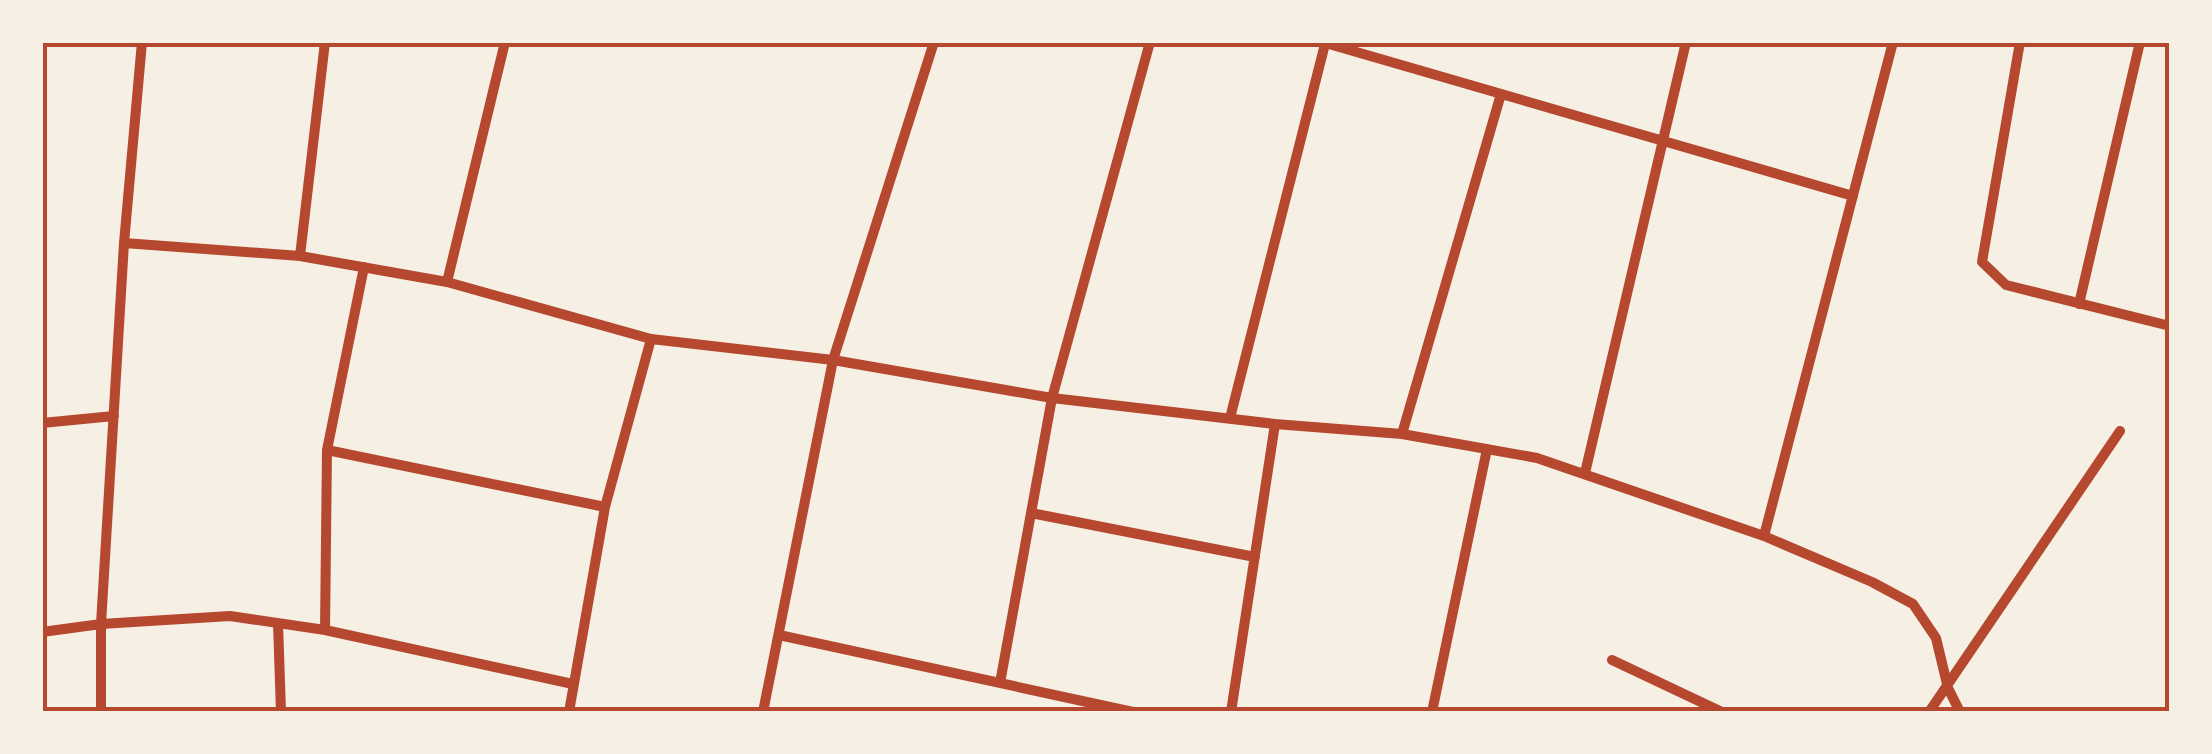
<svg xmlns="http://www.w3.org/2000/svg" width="2212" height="754" font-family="'Asap Condensed',sans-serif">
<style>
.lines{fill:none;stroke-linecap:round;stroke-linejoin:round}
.minor{stroke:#b5482f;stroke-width:10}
.neatline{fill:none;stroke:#b5482f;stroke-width:4}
</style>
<rect width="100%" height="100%" fill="#f6efe4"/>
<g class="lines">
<path class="minor" d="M142,42L124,243L300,256L447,282L651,339L833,360L1052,398L1275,424L1402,434L1537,458L1764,536L1872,582L1913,604L1936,638L1948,688L1960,712
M1322,42L1853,196
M2020,42L1982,262L2006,285L2170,326
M300,256L325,42
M447,282L505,42
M2079,304L2140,42
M1230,418L1325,44
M42,423L114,416
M1402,434L1501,94
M327,450L605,507
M1585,473L1686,42
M1031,513L1255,557
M1764,536L1893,42
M278,623L281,712
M325,630L327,450L364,267
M42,632L101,624L230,616L325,630L573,684
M779,635L1133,712
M1612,660L1722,712
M1000,683L1052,398L1150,42
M101,712V624L124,243
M569,712L605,507L651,339
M763,712L833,360L934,42
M1231,712L1275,424
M1432,712L1487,449
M1929,712L2120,431"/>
</g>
<rect width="2212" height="754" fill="none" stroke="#f6efe4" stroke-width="90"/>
<rect x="45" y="45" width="2122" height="664" class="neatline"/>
</svg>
